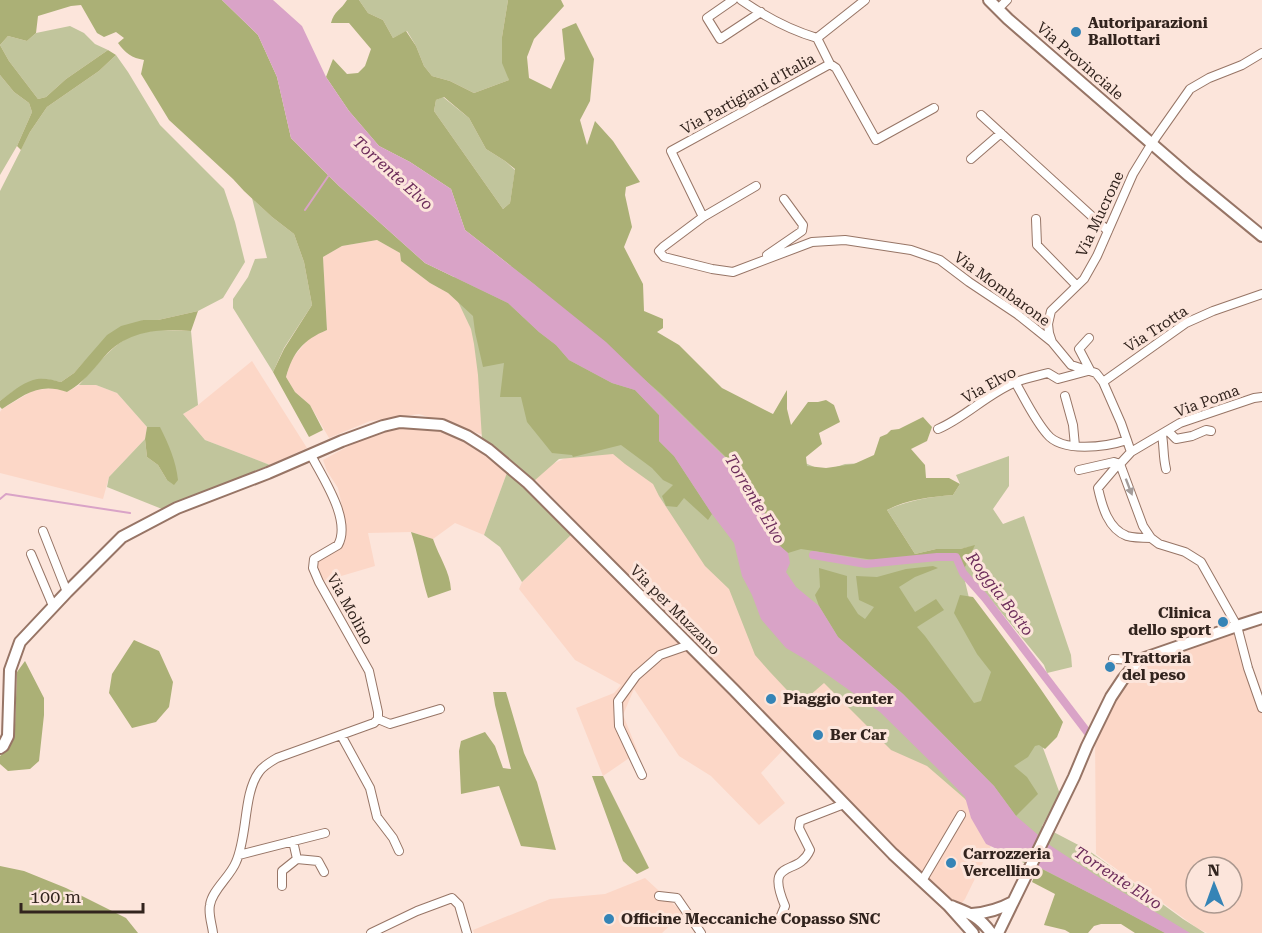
<svg xmlns="http://www.w3.org/2000/svg" width="1262" height="933" font-family="'Roboto Serif',serif">
<style>
.built{fill:#fcd7c7;fill-rule:evenodd}
.green{fill:#c1c59c}
.forest{fill:#abb076;fill-rule:evenodd}
.water{fill:#d9a3c7}
.lines{fill:none;stroke-linecap:round;stroke-linejoin:round}
.stream{stroke:#d9a3c7;stroke-width:2}
.canal{stroke:#d9a3c7;stroke-width:8}
.street-casing{stroke:#977566;stroke-width:10}
.secondary-casing{stroke:#977566;stroke-width:14}
.street{stroke:#fff;stroke-width:8}
.secondary{stroke:#fff;stroke-width:10}
.oneway{fill:#a39c9a}
.poi-dot{fill:#3584b6;stroke:#fce5db;stroke-width:2}
.labels{text-anchor:middle;dominant-baseline:central;stroke-width:6;stroke-linejoin:round;paint-order:stroke}
.poi-label{font-size:15px;font-weight:bold;fill:#32241e;stroke:#fce5db;text-anchor:start}
.street-label{font-size:15px;fill:#32241e;stroke:#fce5db}
.water-label{font-size:16px;font-style:italic;fill:#6d2d5b;stroke:#fce5db}
</style>
<rect width="100%" height="100%" fill="#fce5db"/>
<path class="built" d="M377,240L400,253L401,261L430,283L448,293L473,316L486,436L419,414L370,421L329,438L310,405L295,392L286,377L291,360L310,337L327,330L323,257L342,246Z
M252,361L307,448L270,465L205,440L183,414L198,405Z
M79,385H96L117,393L147,427L145,439L109,477L103,499L0,473V412L2,409L34,390L56,388L67,392Z
M401,426L440,429L457,436L468,445L508,470L484,535L455,523L433,539L411,532L368,533L375,566L321,582L315,562L320,557L344,545L346,536L342,506L338,488L327,471L323,460L358,441Z
M621,445L965,797L986,844L991,846L965,899L959,907L938,891L673,621L532,476L537,471L572,455Z
M572,534L744,707L783,750L761,773L785,803L759,825L711,776L679,756L634,689L623,715L638,752L603,776L576,708L614,693L621,685L575,660L519,589L522,582Z
M1236,630L1262,710V933H1207L1197,928L1096,854L1095,736L1117,697L1141,663ZM1196,867H1232V903H1196Z
M645,878L683,913L662,933H474L473,930L550,899L605,894Z"/>
<path class="green" d="M359,0H508L502,37L509,80L474,93L450,81L432,76L424,66L416,46L407,31L393,38L383,20L368,13Z
M70,26L84,33L95,44L108,50L66,79L46,97L38,99L9,61L0,45L8,36L27,41L36,33Z
M116,55L128,72L160,125L224,189L235,222L245,262L223,298L198,311L158,320H143L83,363L74,373L61,382L45,379L15,390L0,401V191L30,132L47,107L99,71Z
M0,75L14,92L29,103L32,112L17,146L0,175Z
M443,97L469,118L486,149L505,161L515,170L510,203L503,209L434,111L436,100Z
M252,198L272,217L294,234L304,262L312,305L284,348L273,372L233,308V299L248,277L255,259L267,258Z
M575,261L805,463L824,471L845,464L865,463L876,502L903,562L953,559L963,573L969,598L1039,691L1060,730L1043,748L1060,794L1042,826L1088,850L1183,919L1205,933H1142L1072,889L1022,862L964,798L927,766L891,750L824,683L800,704L770,672L755,655L729,589L705,566L659,496L653,484L625,464L613,454L559,459L534,481L482,439L478,375L474,344L471,329L452,289L455,270Z
M158,330L191,331L198,405L183,414L205,440L270,465L162,509L107,487L109,477L145,439L147,457L158,465L167,480L160,428L147,427L117,393L96,385H79C97,366 114,340 140,333C146,332 152,331 158,330Z
M1009,456V486L993,509L1003,524L1024,516L1071,655L1072,667L1047,673L1044,665L987,595L964,570L974,546L960,549H936L915,554L887,510C909,500 929,497 953,495L960,484L956,475Z
M508,470L572,534L522,582L500,547L484,535Z"/>
<path class="forest" d="M0,0H222L258,35L277,77L291,138L339,186L425,263L508,303L539,332L556,345L569,360L612,383L635,390L659,415V441L674,456L712,514L708,520L684,498L677,507L666,506L662,496L673,485L663,480L652,468L621,445L573,457L572,455L552,453L527,422L521,397H500L504,363L483,367L475,332L473,316L448,293L430,283L401,261L400,253L377,240L342,246L323,257L327,330C303,340 293,352 286,377L295,392L310,405L323,430L309,437L273,372L284,349L312,305L304,262L294,234L272,217L244,191L233,179L169,120L141,74L144,60C132,58 125,53 118,43L124,38L116,32L104,37L97,33L81,5L71,6L38,16L36,33L27,41L8,36L0,45L9,61L38,99L46,97L66,79L108,50L116,55L99,71L47,107L30,132L21,150L17,146L32,112L29,103L14,92L0,75Z
M347,0H359L368,13L383,20L393,38L406,31L416,46L424,66L432,76L450,81L474,93L509,80L502,63V37L508,0H561L564,6L534,39L527,57L529,78L551,89L565,59L562,29L576,23L594,59L590,101L580,120L587,145L595,121L613,141L640,182L626,187L625,195L632,227L624,247L643,284L644,311L663,319V328L657,332L679,345L722,388L773,414L787,390V409L791,425L808,402H818L826,400L834,405L840,422L819,433L822,444L806,457L807,466L826,468L854,464L874,455L880,437L887,434L891,430L899,429L923,417L932,427L927,441L911,449L925,465L926,478H949L960,484L953,495C930,497 908,499 887,510L915,554L936,549H960L975,545L964,570L956,556H936L880,561L801,549L788,553L769,537L768,520L761,506L732,463L660,393L534,284L465,230L451,189L410,162L379,146L349,111L326,77L333,59L347,74L358,73L365,66L371,49L349,23H331C334,11 341,10 347,0ZM444,97L469,118L486,149L505,161L515,169L510,203L503,209L434,111L436,100Z
M198,311L191,331C158,329 128,330 104,357C91,372 84,382 67,392C39,382 24,395 2,409L0,407V401C10,393 21,384 33,380C42,377 53,380 61,382L74,373L107,335L121,326L143,320H158Z
M147,427H160C169,445 176,461 178,480L174,485L167,480L158,465L147,457L145,439Z
M411,532L433,539C439,557 450,571 451,590L428,598C421,576 418,554 411,532Z
M933,566L938,568L915,577L899,587L915,612L936,599L944,610L917,627L925,636L974,703L981,701L991,672L977,654L954,613L960,595L973,597C1004,638 1035,679 1063,722L1057,737L1045,749L1039,745L1035,746L1028,757L1014,766L1027,777L1038,794L1016,816L994,786L903,694L838,637L819,606L815,595L820,587L819,568L847,576V597L858,614L865,619L874,607L859,600L856,576L877,577L906,569Z
M134,640L159,651L173,682L169,707L156,722L132,728L109,693L112,674Z
M25,661L44,698V715L39,761L30,769L8,771L0,764V756L9,748L15,725L17,672Z
M493,692H506L524,753L537,782L556,850L521,846L499,786L461,794L459,751L461,741L485,732L495,746L503,768L511,769L495,705Z
M592,776H603L649,868L637,874L623,861Z
M0,866L24,871L66,888L126,918L138,933H0Z
M1038,867L1107,902L1165,933H1135L1121,924H1101L1094,926L1088,933H1070L1065,930L1044,925L1055,894L1032,882Z"/>
<path class="water" d="M222,0H273L302,26L326,77L349,111L379,146L410,162L451,189L465,230L534,284L606,342L732,464L761,506L768,520L770,537L788,553L790,563L786,572L796,587L819,606L838,637L903,694L994,786L1016,816L1051,846L1114,887L1190,933H1165L1107,902L1025,860L1010,855L986,844L971,818L965,797L941,772L880,712L808,661L786,648L761,619L752,595L742,576L734,543L712,514L674,456L659,441V415L635,390L612,383L569,360L556,345L539,332L508,303L425,263L339,186L291,138L277,77L258,35Z"/>
<g class="lines">
<path class="stream" d="M305,210L329,175
M0,499L6,494L130,513"/>
<path class="canal" d="M813,555L866,564L937,557H956L963,573L985,598L1088,733"/>
<g class="street-casing">
<path id="street" d="M733,0L707,18L720,39L761,12
M741,0C764,16 790,30 817,38
M999,8L1007,0
M817,38L830,64L836,68L876,140L934,108
M817,38L865,0
M981,115L1108,231
M971,159L1001,133
M756,186L703,217L663,247L659,251L664,257L712,269L733,272L812,242L845,240L911,250L940,260L969,282L1017,314L1052,342
M703,217L671,151L830,64
M1036,219L1037,245L1076,285
M767,255L802,231L803,225L784,199
M1089,338L1079,349L1090,370
M1015,382C1025,399 1034,419 1047,434C1062,453 1106,447 1127,440
M1103,382L1186,323L1213,311L1262,294
M1065,396L1073,425L1075,446
M1262,397L1254,398L1180,423L1131,452L1120,464L1143,526L1151,538L1159,544L1185,552L1201,562L1237,626L1248,668L1262,708
M938,429C966,417 988,393 1016,382C1026,378 1037,376 1048,373L1058,379L1088,371
M1168,431L1176,439L1192,436L1206,430L1211,431
M1162,435C1164,446 1163,457 1166,469
M1131,452L1121,423L1103,382L1096,373L1071,365L1052,342L1049,333L1048,324L1051,311L1084,279L1097,256L1133,174L1152,143L1190,89L1209,78L1242,65L1262,53
M1120,464L1115,468L1098,488C1102,506 1108,529 1127,536C1134,538 1144,538 1151,538
M1079,470L1114,462L1120,464
M43,531L67,592
M31,554L53,606
M1113,659L1139,660
M378,719L390,724L440,709
M341,735L370,788L377,817L393,838L399,851
M642,775L619,726L618,701L636,676L660,655L689,645
M293,841L297,859L318,861L324,872
M239,855L325,833
M922,881L961,815
M282,886V871L297,859
M659,896L677,898L701,933
M780,918L785,906C764,856 798,878 810,850L799,828L800,821L844,804
M213,933C212,924 208,914 210,905C212,890 230,877 236,862C248,835 243,794 259,772C263,766 270,762 277,758L374,723L378,719V712L369,671L319,582L313,568L314,559L338,545C352,520 322,477 311,455
M371,933L417,911L452,898L459,905L467,933"/>
</g>
<g class="secondary-casing">
<path id="secondary" d="M989,0L1008,19L1189,176L1262,236
M0,748L3,746L8,736L10,670L20,642L67,592L122,537L177,508L268,473L342,441L383,426L400,422L442,425L467,436L489,450L528,483L734,690L893,854L948,905L973,933
M951,906C969,913 979,916 991,933
M972,914C987,913 1000,909 1013,902
M998,933L1074,777L1087,746L1111,697L1123,679L1139,660L1237,626L1262,618"/>
</g>
<use href="#street" class="street"/>
<use href="#secondary" class="secondary"/>
</g>
<defs><path id="oneway-solid" d="M-6-.8H1V-3.2L6.5 0L1 3.2V.8H-6Z" transform="scale(1.5)"/></defs>
<use class="oneway" href="#oneway-solid" transform="translate(1129 487) rotate(69)"/>
<g class="poi-dot">
<circle cx="1076" cy="32" r="6"/>
<circle cx="1223" cy="622" r="6"/>
<circle cx="1110" cy="667" r="6"/>
<circle cx="771" cy="699" r="6"/>
<circle cx="818" cy="735" r="6"/>
<circle cx="951" cy="863" r="6"/>
<circle cx="609" cy="919" r="6"/>
</g>
<g class="labels">
<g class="poi-label">
<text x="1088" y="23">Autoriparazioni<tspan x="1088" dy="17">Ballottari</tspan></text>
<text x="1211" y="613" text-anchor="end">Clinica<tspan x="1211" dy="17">dello sport</tspan></text>
<text x="1122" y="658">Trattoria<tspan x="1122" dy="17">del peso</tspan></text>
<text x="783" y="699">Piaggio center</text>
<text x="830" y="735">Ber Car</text>
<text x="963" y="854">Carrozzeria<tspan x="963" dy="17">Vercellino</tspan></text>
<text x="621" y="919">Officine Meccaniche Copasso SNC</text>
</g>
<g class="street-label">
<text transform="translate(1080 61) rotate(41)">Via Provinciale</text>
<text transform="translate(748 94) rotate(-29)">Via Partigiani d'Italia</text>
<text transform="translate(1100 214) rotate(-65)">Via Mucrone</text>
<text transform="translate(1002 289) rotate(36)">Via Mombarone</text>
<text transform="translate(1156 329) rotate(-33)">Via Trotta</text>
<text transform="translate(989 385) rotate(-29)">Via Elvo</text>
<text transform="translate(1207 401) rotate(-20)">Via Poma</text>
<text transform="translate(350 609) rotate(61)">Via Molino</text>
<text transform="translate(675 610) rotate(45)">Via per Muzzano</text>
</g>
<g class="water-label">
<text transform="translate(393 173) rotate(42)">Torrente Elvo</text>
<text transform="translate(755 499) rotate(59)">Torrente Elvo</text>
<text transform="translate(1000 594) rotate(53)">Roggia Botto</text>
<text transform="translate(1118 878) rotate(33)">Torrente Elvo</text>
</g>
</g>
<g transform="translate(1214 885) rotate(359)"><circle r="28" fill="#fce5db" stroke="#ab988f" stroke-width="1.5"/>
<path d="M0-4.5L10 22L0 15L-10 22Z" fill="#3584b6"/>
<text y="-9" font-size="16" font-weight="bold" text-anchor="middle" fill="#32241e">N</text>
</g>
<path d="M21 903v9h122v-9" fill="none" stroke="#32241e" stroke-width="3"/>
<text x="30" y="903" font-size="18" fill="#32241e" stroke="#fce5db" stroke-width="4.5" paint-order="stroke">100 m</text>
</svg>
